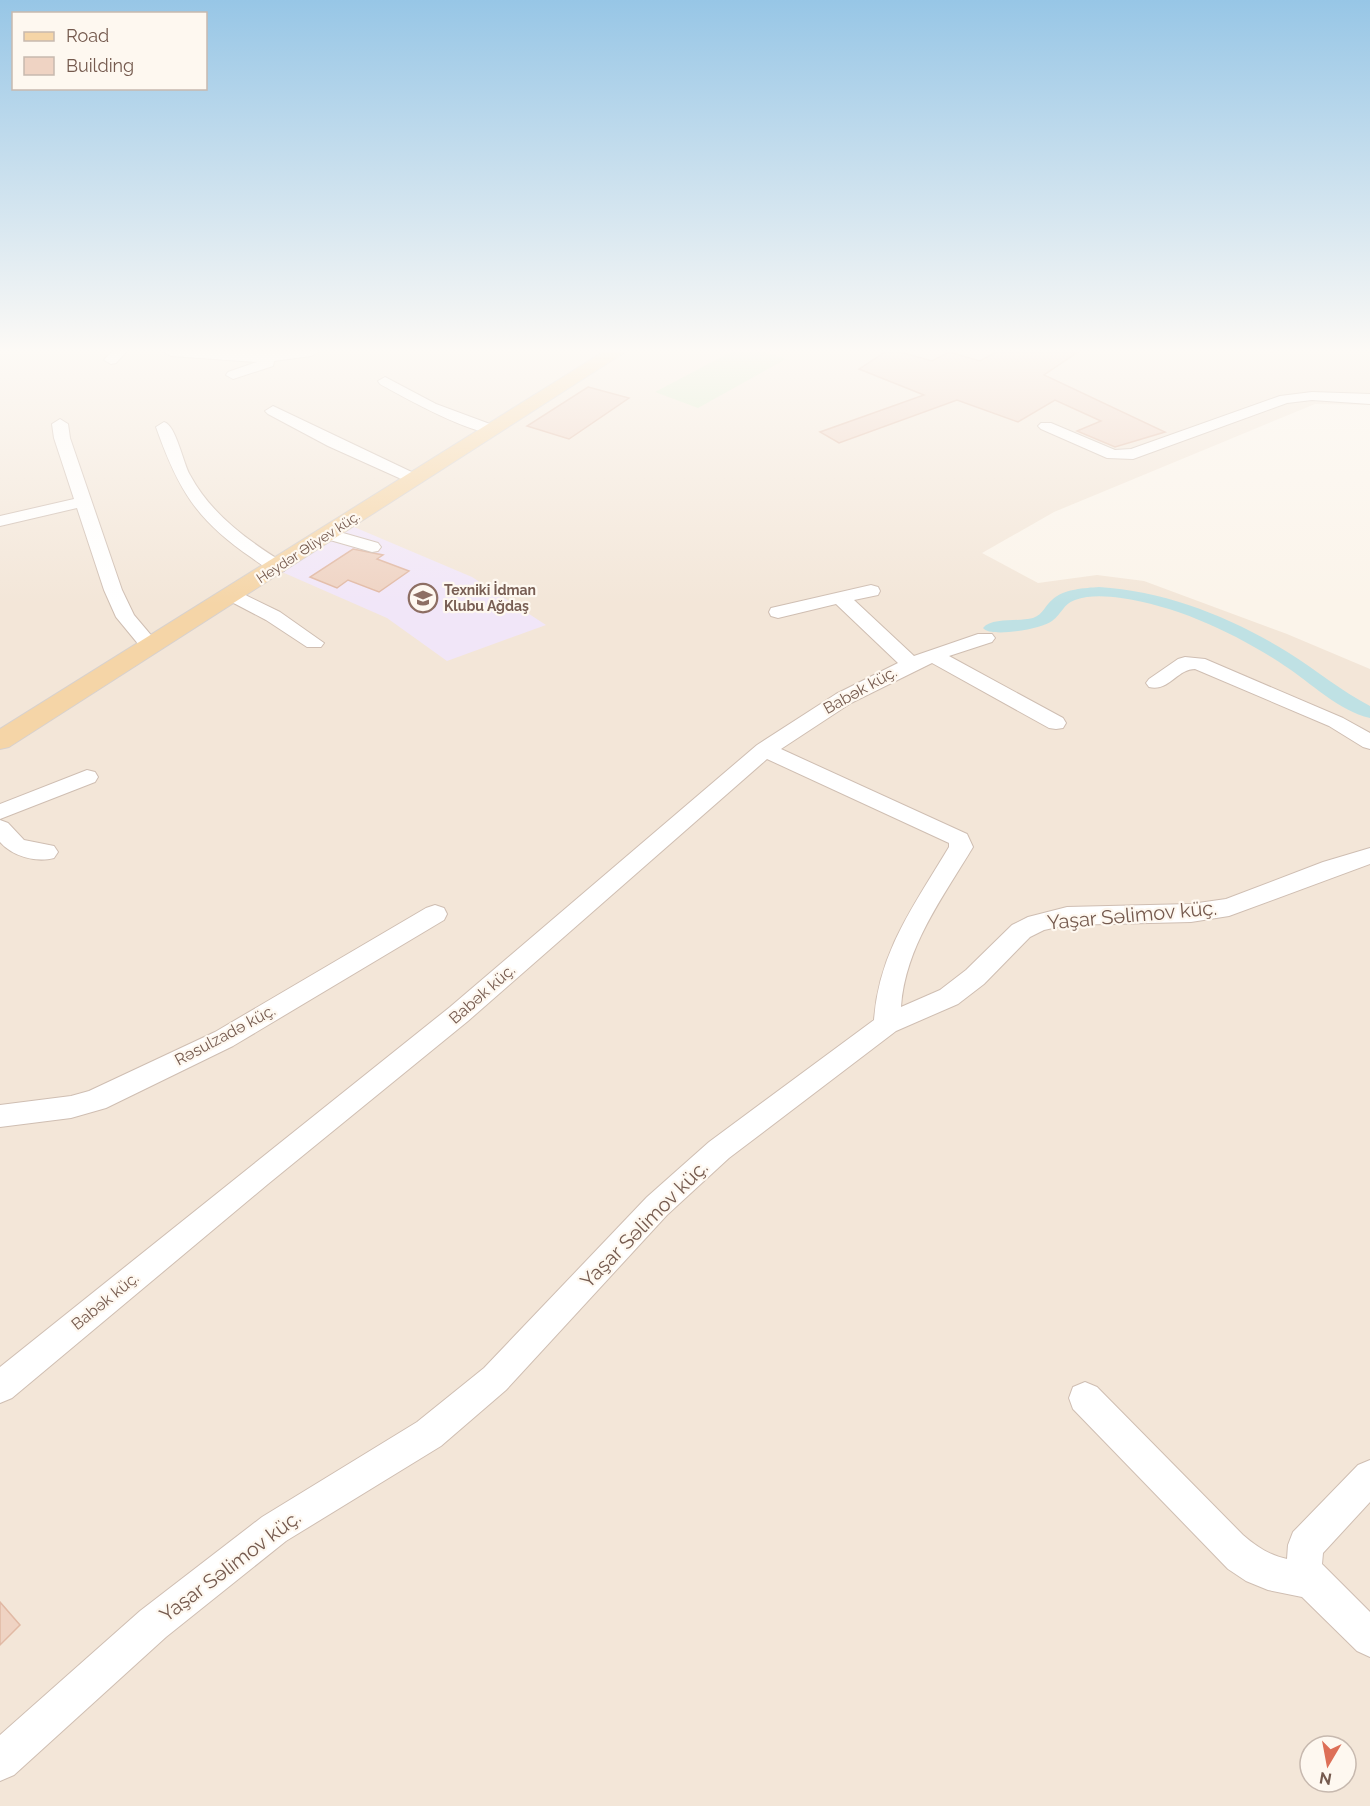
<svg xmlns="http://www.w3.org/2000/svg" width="1370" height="1806" font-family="Raleway,sans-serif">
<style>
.residential{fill:#f3e6d8;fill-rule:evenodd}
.education{fill:#f1e6f8}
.green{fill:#d7e9c8}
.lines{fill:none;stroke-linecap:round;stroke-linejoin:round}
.canal{fill:#bfe1e4;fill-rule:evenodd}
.building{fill:#efd3c3;stroke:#e1b9a4;stroke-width:1.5}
.minor-casing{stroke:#cfbeb2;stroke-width:2}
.major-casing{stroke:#d8d1cd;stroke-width:2}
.minor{fill:#fff;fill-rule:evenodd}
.major{fill:#f5d5a7;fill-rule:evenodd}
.labels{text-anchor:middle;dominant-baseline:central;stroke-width:4.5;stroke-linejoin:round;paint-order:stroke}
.far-street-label{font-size:14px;fill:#755a4e;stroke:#fef8f0}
.far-education-label{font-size:14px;font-weight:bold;fill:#785e54;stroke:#fef8f0;text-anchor:start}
.street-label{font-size:16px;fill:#755a4e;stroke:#fef8f0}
.near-street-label{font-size:20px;fill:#755a4e;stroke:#fef8f0}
</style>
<rect width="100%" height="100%" fill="#fbf4ea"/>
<path class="residential" d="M0,352H1370V405L1315,404L1054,512L982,553L1038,583L1097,575L1144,581L1287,634L1370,669V1806H0ZM1310,1746H1346V1782H1310Z"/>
<path class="education" d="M354,527L472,577L546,625L447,661L387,618L282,572Z"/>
<path class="green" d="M731,352H765L786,359L698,408L655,392Z"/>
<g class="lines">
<path class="canal" d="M1099,587C1166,591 1233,618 1289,653C1316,670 1341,691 1370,706V718C1339,711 1311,683 1285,666C1237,634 1178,606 1121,598C1106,596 1089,595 1075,600C1063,604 1062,614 1052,621C1042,629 990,638 983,628C992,617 1019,622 1033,618C1044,614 1045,605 1053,599C1064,589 1085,588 1099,587Z"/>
</g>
<path class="building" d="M885,352H900L932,361L949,352L980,361L996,352H1078L1044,375L1165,432L1115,447L1077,431L1101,421L1055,400L1018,422L957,400L839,443L820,432L924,395L859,369Z
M588,387L629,398L569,439L527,426Z
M353,549L383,555L377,559L409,571L379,592L348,580L337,588L310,577Z
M0,1602L20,1625L0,1645Z"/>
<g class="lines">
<g class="minor-casing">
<path id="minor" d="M111,352H126L116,363L111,364L104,360Z
M164,352H318L311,356L274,361L273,366L233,379L226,375L228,372L257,362L171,356Z
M385,377L436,404L498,427L500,430L498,433C477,438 401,396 380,384L378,381Z
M1312,392L1370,394V404L1312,400L1287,403L1133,459L1107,458L1041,429L1038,426L1041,423H1051L1115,450L1131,449L1280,396Z
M273,406L420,476L422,479L414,484L408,482L328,446L268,414L265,411Z
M60,419L68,424L70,438L122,590L134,615L161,647L158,651H144L116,617L104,590L77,508L0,526V516L74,499L54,438L52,424Z
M164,422C176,425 183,463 190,475C211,514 247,540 284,563L287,567L284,571C272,574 262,565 252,558C196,520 178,489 156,427Z
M329,529L378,543L381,547L378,551L372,552L323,538L320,534L323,530Z
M871,585L878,587L880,591L878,595L854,600L914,656L978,634H992L995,638L992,642L949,656L1063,718L1066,723L1063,728L1056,729L1049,728L932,663L851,703L781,749L967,834L973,847C943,897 905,947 901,1007L940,990L966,970L1012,925L1028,917L1067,907L1191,904L1226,899L1323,862L1370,848V864L1229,916L1191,922L1067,925L1044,930L1030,937L984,984L958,1004L896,1031L729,1158L667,1215L506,1390L441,1446L286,1541L166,1637L14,1775L0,1781V1735L140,1611L262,1517L417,1422L484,1368L647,1197L709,1142L874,1020C879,951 915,904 949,847V843L767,759L468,1021L268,1184L12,1398L0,1403V1367L450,1007L757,745L836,694L898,663L836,604L778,618L771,616L769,612L771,608Z
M233,589L280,612L324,643L321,647H307L266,620L226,599L224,595L226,591Z
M1185,657L1205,659L1343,718L1370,733V749L1363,747L1329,726L1195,669C1177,669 1169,692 1149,687L1146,683L1149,679L1178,659Z
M87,770L95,772L98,777L95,782L0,819V804Z
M0,820L8,823L24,840L54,846L58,852L54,858C36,863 12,856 0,842Z
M435,905L444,908L447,914L444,920L233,1046L106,1108L71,1118L0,1127V1105L71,1096L89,1091L215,1032L426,908Z
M1085,1382L1097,1387L1243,1535C1257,1547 1269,1555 1287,1559L1288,1545L1293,1532L1358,1465L1370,1460V1502L1323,1553L1322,1564L1370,1612V1657L1357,1651L1302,1597L1268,1590L1246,1581L1228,1569L1073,1409L1069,1398L1073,1387Z"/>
</g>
<g class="major-casing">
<path id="major" d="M603,352H625L9,747L0,749V729Z"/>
</g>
<use href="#minor" class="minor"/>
<use href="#major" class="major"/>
</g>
<linearGradient id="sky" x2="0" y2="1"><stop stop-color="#97c6e6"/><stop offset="0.58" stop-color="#fdfaf6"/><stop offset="1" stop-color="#fdfaf6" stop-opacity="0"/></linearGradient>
<rect width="1370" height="605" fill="url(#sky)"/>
<defs>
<g id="university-ring" transform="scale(1.5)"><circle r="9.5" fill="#fef8f0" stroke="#8d6e63" stroke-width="1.5"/><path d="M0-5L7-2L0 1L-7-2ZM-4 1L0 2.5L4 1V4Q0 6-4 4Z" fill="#8d6e63"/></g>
</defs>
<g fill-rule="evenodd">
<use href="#university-ring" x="423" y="598"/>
</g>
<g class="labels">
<g class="far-street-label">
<text transform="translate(308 547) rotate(-33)">Heydər Əliyev küç.</text>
</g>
<g class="far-education-label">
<text x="444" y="590">Texniki İdman<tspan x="444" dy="16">Klubu Ağdaş</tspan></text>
</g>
<g class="street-label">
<text transform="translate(860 690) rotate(-29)">Babək küç.</text>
<text transform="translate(482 994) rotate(-41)">Babək küç.</text>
<text transform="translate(225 1035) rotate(-28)">Rəsulzadə küç.</text>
<text transform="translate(105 1301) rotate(-39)">Babək küç.</text>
</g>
<g class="near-street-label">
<text transform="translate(1132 915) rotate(-5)">Yaşar Səlimov küç.</text>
<text transform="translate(644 1224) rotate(-45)">Yaşar Səlimov küç.</text>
<text transform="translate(230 1566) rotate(-37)">Yaşar Səlimov küç.</text>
</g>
</g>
<rect x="12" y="12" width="195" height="78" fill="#fef8f0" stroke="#c7b9af" stroke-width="1.5"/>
<rect x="24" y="32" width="30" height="9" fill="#f5d5a7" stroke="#c7b9af" stroke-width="1.5"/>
<text x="66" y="42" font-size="18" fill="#755a4e">Road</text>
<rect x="24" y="57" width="30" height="18" fill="#efd3c3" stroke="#c7b9af" stroke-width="1.5"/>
<text x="66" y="72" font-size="18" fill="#755a4e">Building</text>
<g transform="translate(1328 1764) rotate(190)"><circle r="28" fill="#fef8f0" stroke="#c7b9af" stroke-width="1.5"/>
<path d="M0-4.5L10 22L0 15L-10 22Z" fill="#dd6f57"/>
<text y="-9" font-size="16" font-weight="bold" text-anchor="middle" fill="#755a4e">N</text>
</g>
</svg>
